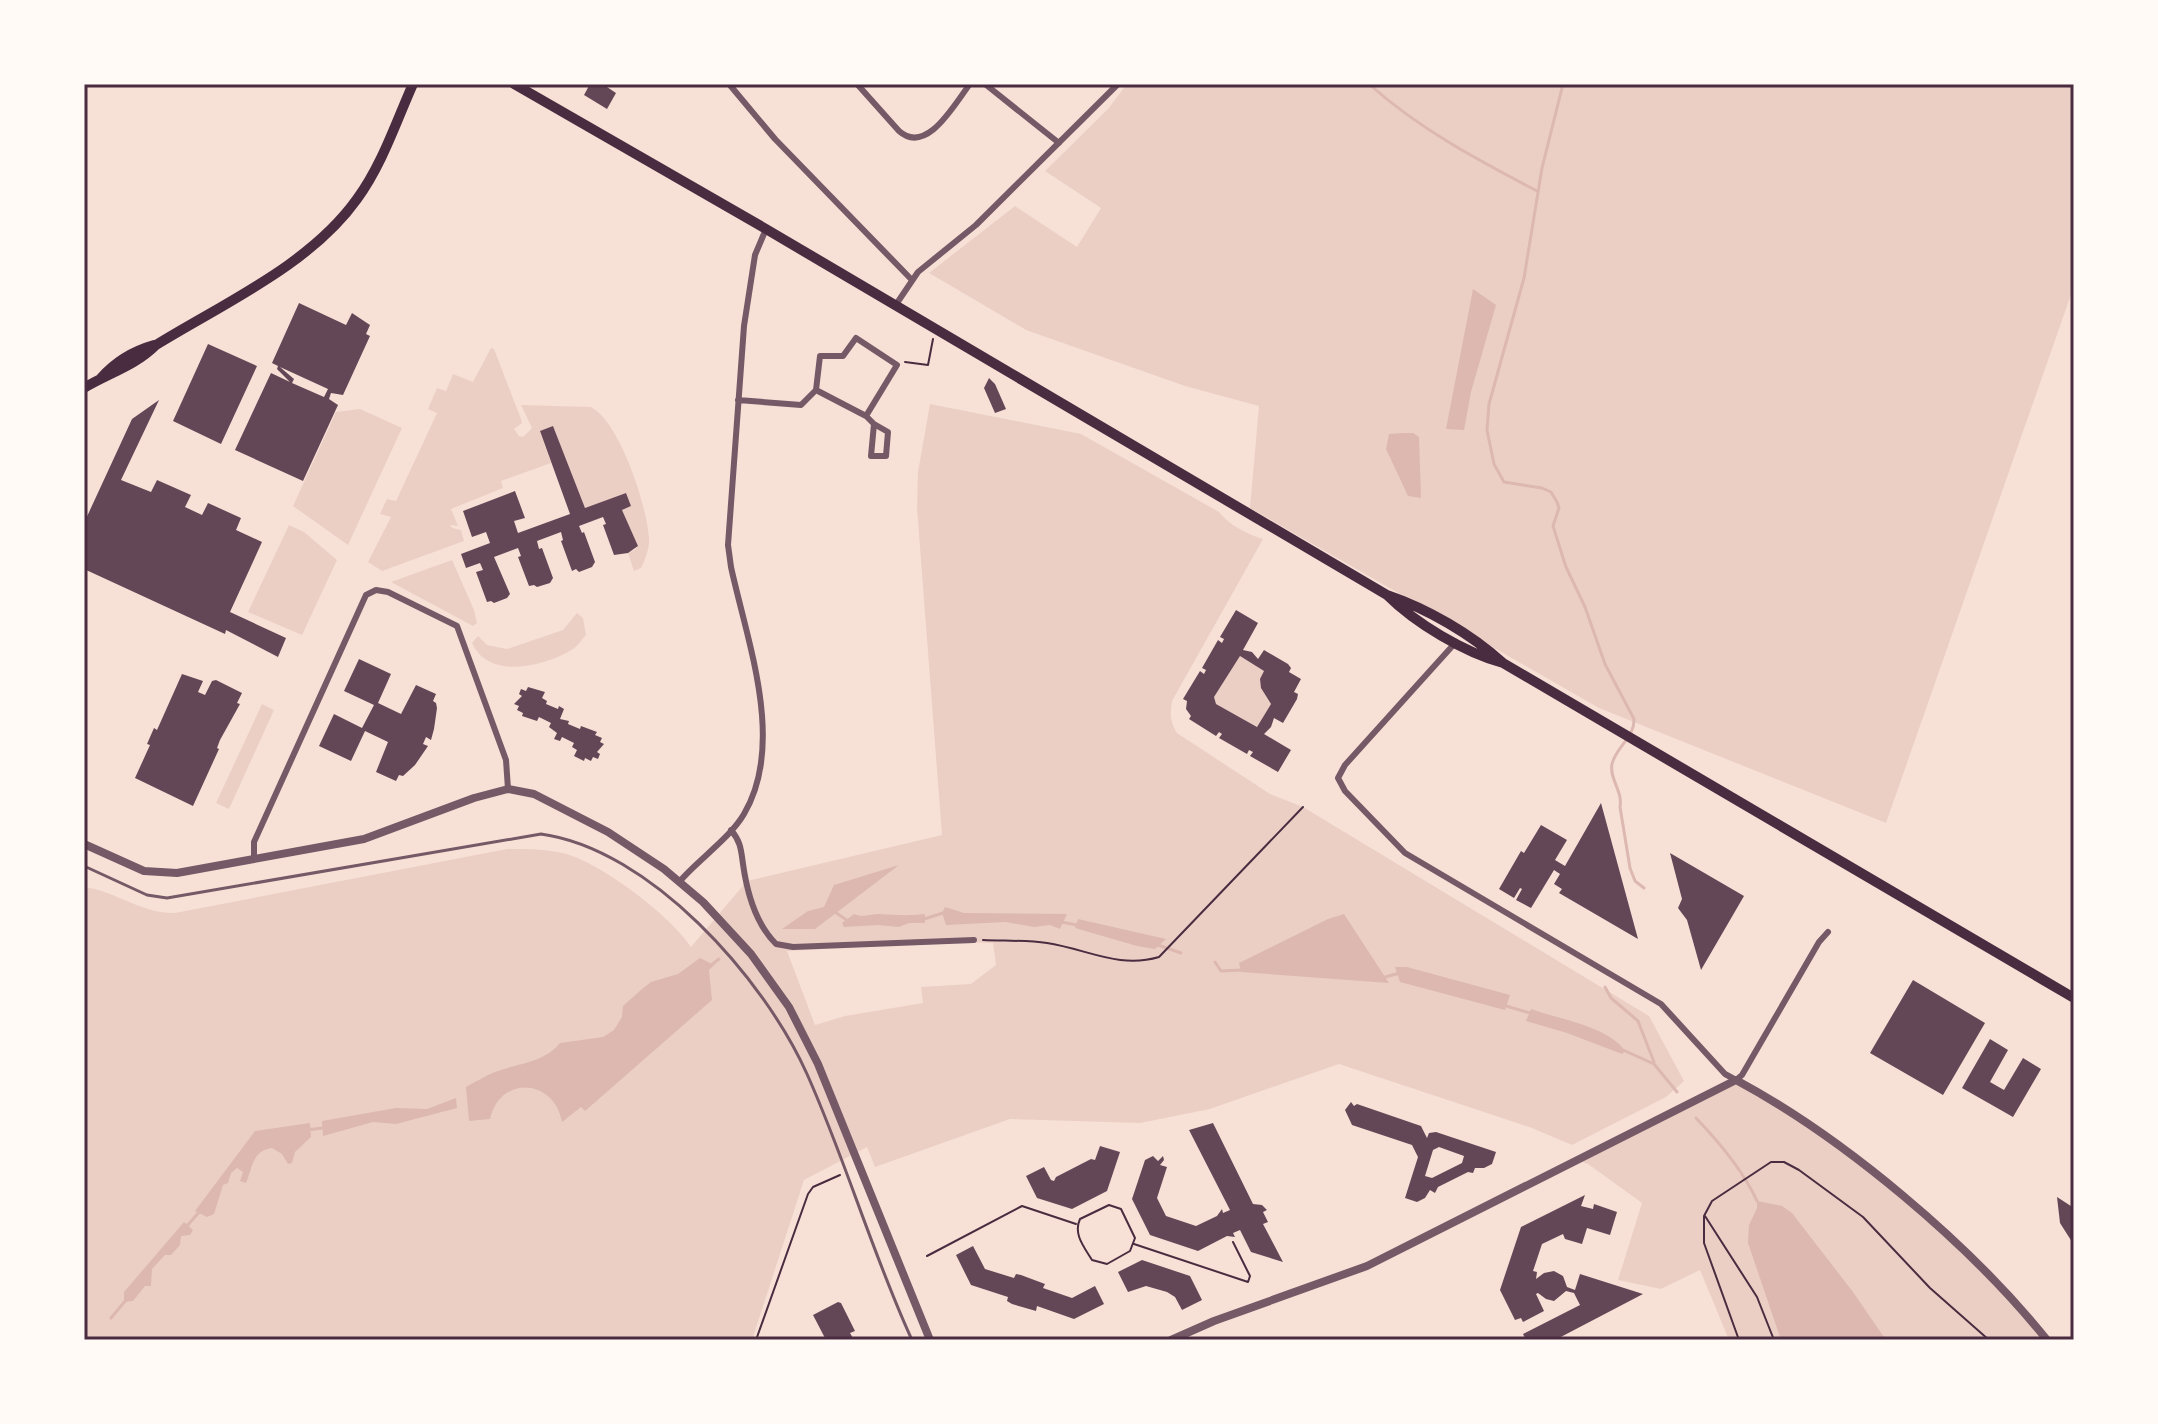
<svg xmlns="http://www.w3.org/2000/svg" width="2158" height="1424" font-family="Overpass,sans-serif">
<style>
.green{fill:#ebcfc5;fill-rule:evenodd}
.water{fill:#dcb8b0}
.lines{fill:none;stroke-linecap:round;stroke-linejoin:round}
.stream{stroke:#dcb8b0;stroke-width:3}
.building{fill:#644757;fill-rule:evenodd}
.path{stroke:#4a2c40;stroke-width:2}
.service{stroke:#755966;stroke-width:3}
.minor{stroke:#755966;stroke-width:6}
.tertiary{stroke:#755966;stroke-width:8}
.primary{stroke:#4a2c40;stroke-width:10}
.neatline{fill:none;stroke:#4a2c40;stroke-width:3}
</style>
<rect width="100%" height="100%" fill="#f7e1d7"/>
<path class="green" d="M1127,84H2074V286L1886,823L1599,708L1250,508L1259,406L1185,386L1026,330L929,273L1015,206L1077,247L1101,208L1045,171L1108,109Z
M491,348L494,349L521,419L522,423L514,429L519,436L523,437L532,428L521,405L591,407C620,422 647,506 649,538C650,548 645,559 641,568L634,571L628,553L635,550L638,546L622,510L631,506L626,493L585,508L553,426L540,432L551,463L501,481L503,488L451,509L458,526L450,525L452,528L461,530L464,541L382,571L368,562L391,517L380,514L387,499L396,501L437,413L428,409L437,388L446,391L453,374L473,382Z
M930,404L1081,434L1219,512C1229,525 1247,534 1263,539L1172,701C1170,714 1170,722 1177,733L1270,794L1303,807L1649,1016L1684,1081L1666,1097L1572,1145L1532,1128L1339,1064L1210,1109L1140,1123L1010,1119L875,1167L867,1147L804,1180L752,1340H84V887C116,891 142,914 175,913L507,849C526,849 544,849 563,853C600,862 671,916 691,947L747,881L942,835L917,508L918,472ZM950,942L993,943L996,965L971,984L921,987L923,1003L845,1016L815,1025L787,951Z
M360,409L402,428L348,545L293,506L336,412Z
M289,525L304,532L337,560L302,635L248,612Z
M452,560L474,610L477,623L473,626L391,582Z
M577,613L583,618L586,635C582,639 578,646 573,649C546,666 489,681 472,643L478,636L487,645L507,649L563,630Z
M1240,656L1264,671C1258,683 1263,693 1271,704L1257,727L1216,704L1214,697Z
M262,704L274,710L229,809L216,803Z
M1736,1080L1857,1160L1957,1245L2047,1340H1729L1700,1270L1661,1289L1618,1280L1642,1203L1588,1164L1577,1160Z"/>
<path class="water" d="M1473,289L1496,305L1471,392L1464,430L1446,429Z
M1402,433H1413L1419,437L1421,498L1408,496L1386,449L1389,434Z
M899,865L815,929H782L808,911L824,907L834,885Z
M945,907L964,913L1067,914L1060,929L1050,925L1034,927L1006,922L946,925L942,913Z
M854,914C864,918 869,914 879,914C896,915 909,916 925,914V923H909L899,927L878,925L844,927L842,923Z
M1344,914L1389,983L1241,972L1239,963L1328,919Z
M1078,919L1166,939L1155,949L1137,946L1075,928Z
M700,958L714,965L709,970L712,1000L585,1111L581,1107L562,1122C554,1078 500,1075 490,1119L469,1121L466,1087C475,1082 485,1076 495,1072C518,1063 544,1063 560,1043L603,1037L614,1030L622,1017L623,1006L642,989L651,982L678,974Z
M1395,967H1407L1510,995L1505,1010L1400,982Z
M1531,1009C1558,1019 1608,1026 1625,1051L1622,1054L1567,1033L1526,1021Z
M456,1098L457,1108L396,1124L373,1122L323,1136L322,1121L396,1108L427,1109Z
M310,1123L311,1137L295,1152L292,1163L288,1164L282,1154L272,1148C252,1151 253,1167 246,1183L240,1181L243,1172L237,1168L231,1173L228,1183L223,1185L214,1214L207,1217L195,1211L255,1131Z
M1757,1201L1782,1206L1792,1213L1853,1292L1886,1340H1781L1748,1243L1749,1225L1757,1208Z
M184,1222L193,1230L190,1235L181,1236L180,1245L171,1255H165L152,1269L151,1286H145L133,1301L124,1302V1292Z"/>
<g class="lines">
<path class="stream" d="M1369,84C1419,129 1478,160 1537,191
M1563,84L1542,168L1524,278L1489,404L1487,430L1494,464L1504,482L1542,488L1551,492L1557,502L1559,508L1553,526L1566,567L1585,607L1605,664L1634,719C1635,737 1616,747 1612,764C1609,779 1623,791 1620,807L1630,868L1635,881L1644,888
M835,912L848,921
M924,919L943,913
M1061,922L1077,925
M1158,945L1181,953
M1215,962L1221,971L1242,970
M710,966L719,959
M1381,978L1400,973
M1605,987L1611,998L1638,1021L1654,1062
M1503,1005L1530,1013
M1623,1050L1654,1064L1677,1092
M1696,1118C1719,1142 1743,1170 1757,1201
M307,1130L323,1128
M187,1226L200,1211
M111,1318L126,1300"/>
</g>
<path class="building" d="M590,84H609L607,87L616,93L607,109L584,95Z
M299,303L346,325L352,313L370,325L366,334L370,336L343,395L331,393L329,399L338,405L303,481L235,450L271,373L290,382L277,369L278,366L272,363ZM280,367L328,389L324,397L292,383L294,379Z
M208,344L257,366L221,444L173,421Z
M989,378L995,384L1006,409L995,413L984,388Z
M159,400L121,480L151,492L157,480L191,495L185,507L202,515L208,503L241,518L236,530L262,542L230,612L286,638L278,657L226,630L225,634L84,569V523L132,419Z
M553,426L585,508L626,493L631,506L622,510L638,546L628,553L614,555L603,525L606,524L603,517L579,526L582,533L584,532L595,562L592,567L579,572L576,569L572,571L561,541L563,540L561,532L537,541L539,549L542,548L553,578L550,583L537,587L534,585L529,586L518,557L521,556L518,548L494,557L510,594L507,598L494,603L491,601L487,602L476,572L483,570L480,563L466,568L461,554L490,543L486,532L472,537L463,511L515,491L525,518L514,521L518,533L570,514L540,431Z
M1236,610L1258,623L1243,650L1252,652L1258,659L1264,650L1288,664L1291,668L1289,672L1301,679L1294,692L1298,694L1297,699L1283,723L1274,718L1271,727L1264,734L1291,750L1278,772L1250,756L1253,752L1249,750L1247,754L1219,738L1222,734L1219,732L1216,736L1189,719L1191,716L1186,709L1187,701L1183,699L1200,671L1204,674L1206,670L1202,668L1218,640L1222,643L1224,639L1220,637ZM1240,656L1264,671L1260,679L1261,688L1271,704L1257,727L1216,704L1214,697Z
M359,659L391,674L378,703L401,714L416,685L436,694L433,701L436,703L437,708L434,729L431,740L426,737L423,744L428,746L415,765L403,776L399,775L396,781L376,772L388,742L365,731L351,761L319,746L334,714L362,728L374,705L344,691Z
M182,674L203,681L198,692L205,695L212,681L216,680L242,693L237,703L240,704L220,740L217,748L219,749L193,806L135,778L150,745L147,744L154,728L157,730Z
M528,687L545,692L542,698L547,701L546,704L558,709L559,706L564,709L560,719L569,721L568,724L580,729L581,726L597,732L595,735L602,738L600,742L604,744L597,752L600,754L598,759L593,757L591,761L585,758L584,761L574,756L577,750L572,747L574,743L562,737L560,741L554,739L557,733L549,727L551,723L539,717L537,721L522,716L523,713L517,710L519,706L514,704L522,696L519,694L521,689L526,691Z
M1601,803L1638,939L1559,893L1562,889L1554,884L1560,874L1554,870L1531,908L1516,900L1522,889L1520,888L1514,898L1499,889L1521,851L1524,853L1541,825L1567,840L1555,860L1565,866Z
M1670,853L1744,896L1701,970L1687,920L1678,908L1682,899Z
M1913,980L1985,1023L1943,1095L1870,1053Z
M1990,1039L2008,1050L1990,1082L2004,1090L2023,1058L2041,1069L2013,1117L1962,1088Z
M1351,1102L1354,1106L1357,1104L1421,1126L1427,1138L1429,1133L1436,1132L1496,1152L1492,1164L1484,1168H1475L1473,1173L1468,1172L1438,1187L1435,1193L1430,1190L1425,1198L1417,1202L1405,1198L1418,1157L1412,1145L1352,1125L1345,1110ZM1439,1147L1464,1156L1462,1163L1432,1178L1425,1176L1433,1150Z
M1213,1123L1253,1204L1262,1205L1267,1210L1263,1212L1268,1222L1263,1224L1283,1262L1251,1252L1240,1230L1233,1233L1235,1237L1227,1236L1198,1251L1150,1235L1132,1199L1145,1160L1153,1156L1158,1161L1163,1156L1164,1160L1160,1165L1167,1167L1157,1198L1166,1216L1196,1226L1217,1216L1222,1209L1223,1213L1230,1210L1189,1130Z
M1100,1146L1120,1152L1107,1191L1072,1209L1037,1198L1026,1176L1044,1167L1051,1180L1054,1181L1056,1177L1091,1159L1095,1160Z
M1585,1195L1581,1206L1593,1209L1594,1204L1617,1212L1610,1235L1587,1228L1582,1244L1565,1239L1563,1234L1542,1244L1533,1271L1537,1272L1536,1279L1544,1273L1554,1271L1563,1276L1567,1287L1575,1290L1580,1274L1643,1294L1555,1340H1526L1523,1334L1580,1305L1574,1293L1566,1291L1554,1301L1546,1299L1538,1293L1536,1294L1544,1311L1523,1322L1521,1318L1515,1320L1500,1290L1521,1227Z
M2057,1197L2074,1208V1245L2060,1223Z
M973,1246L985,1269L1014,1278L1016,1274L1021,1275L1045,1284L1043,1288L1072,1298L1095,1286L1104,1304L1074,1319L1037,1306L1036,1311L1012,1304L1007,1301L1008,1297L971,1285L956,1255Z
M1142,1260L1190,1276L1202,1300L1182,1310L1175,1297L1167,1292L1146,1286L1128,1292L1118,1272Z
M838,1302L841,1303L855,1331L850,1333L854,1340H826L813,1315Z"/>
<g class="lines">
<path class="path" d="M905,362L928,365L933,339
M983,940C1004,941 1026,940 1047,943C1087,949 1119,969 1159,957L1303,807
M1109,1205L1121,1209L1135,1238L1130,1251L1107,1264L1092,1260C1084,1247 1073,1234 1080,1219Z
M1705,1216L1757,1297L1774,1340
M1134,1244L1248,1282L1250,1276L1233,1242
M927,1256L1022,1206L1076,1224
M756,1340L808,1194L813,1187L840,1175
M1739,1340L1704,1243V1216L1712,1201L1771,1162H1784L1799,1170L1863,1217L1930,1288L1989,1340"/>
<path class="service" d="M84,866L147,895L167,898L541,834C650,849 764,978 807,1074C846,1161 872,1253 912,1340"/>
<path class="minor" d="M729,84L775,139L911,279
M857,84L899,131C927,156 955,103 970,84
M985,84L1059,143
M895,306L918,272L976,225L1118,84
M738,400L801,405L816,390L820,356H843L856,338L897,365L866,416L816,390
M866,416L874,424L871,456H886L888,432L874,424
M1456,642L1345,765L1338,778L1345,791L1405,853L1661,1004L1725,1074L1736,1080L1742,1075L1819,942L1828,932
M731,830C741,842 741,850 743,864C747,893 756,924 776,944L793,947L974,940
M254,859V842L366,595L376,590L388,592L457,626L506,760L508,789
M680,881C698,860 730,838 744,814C786,743 747,641 731,567L728,545L744,326L755,255L766,229"/>
<path class="tertiary" d="M84,844L144,871L177,873L364,839L474,798L508,789L534,794L608,832L664,869L703,902L751,954L789,1007L818,1064L930,1340
M1171,1340L1214,1321L1367,1266L1736,1080C1844,1138 1970,1244 2047,1340"/>
<path class="primary" d="M514,84L766,229L1387,595
M101,378C115,362 133,351 154,345
M84,388C109,373 135,366 156,345C224,303 310,265 357,199C382,165 396,122 413,84
M1503,663C1465,653 1415,623 1387,595C1428,609 1471,634 1503,663L2074,998"/>
</g>
<rect width="2158" height="1424" fill="none" stroke="#fffaf5" stroke-width="172"/>
<rect x="86" y="86" width="1986" height="1252" class="neatline"/>
</svg>
